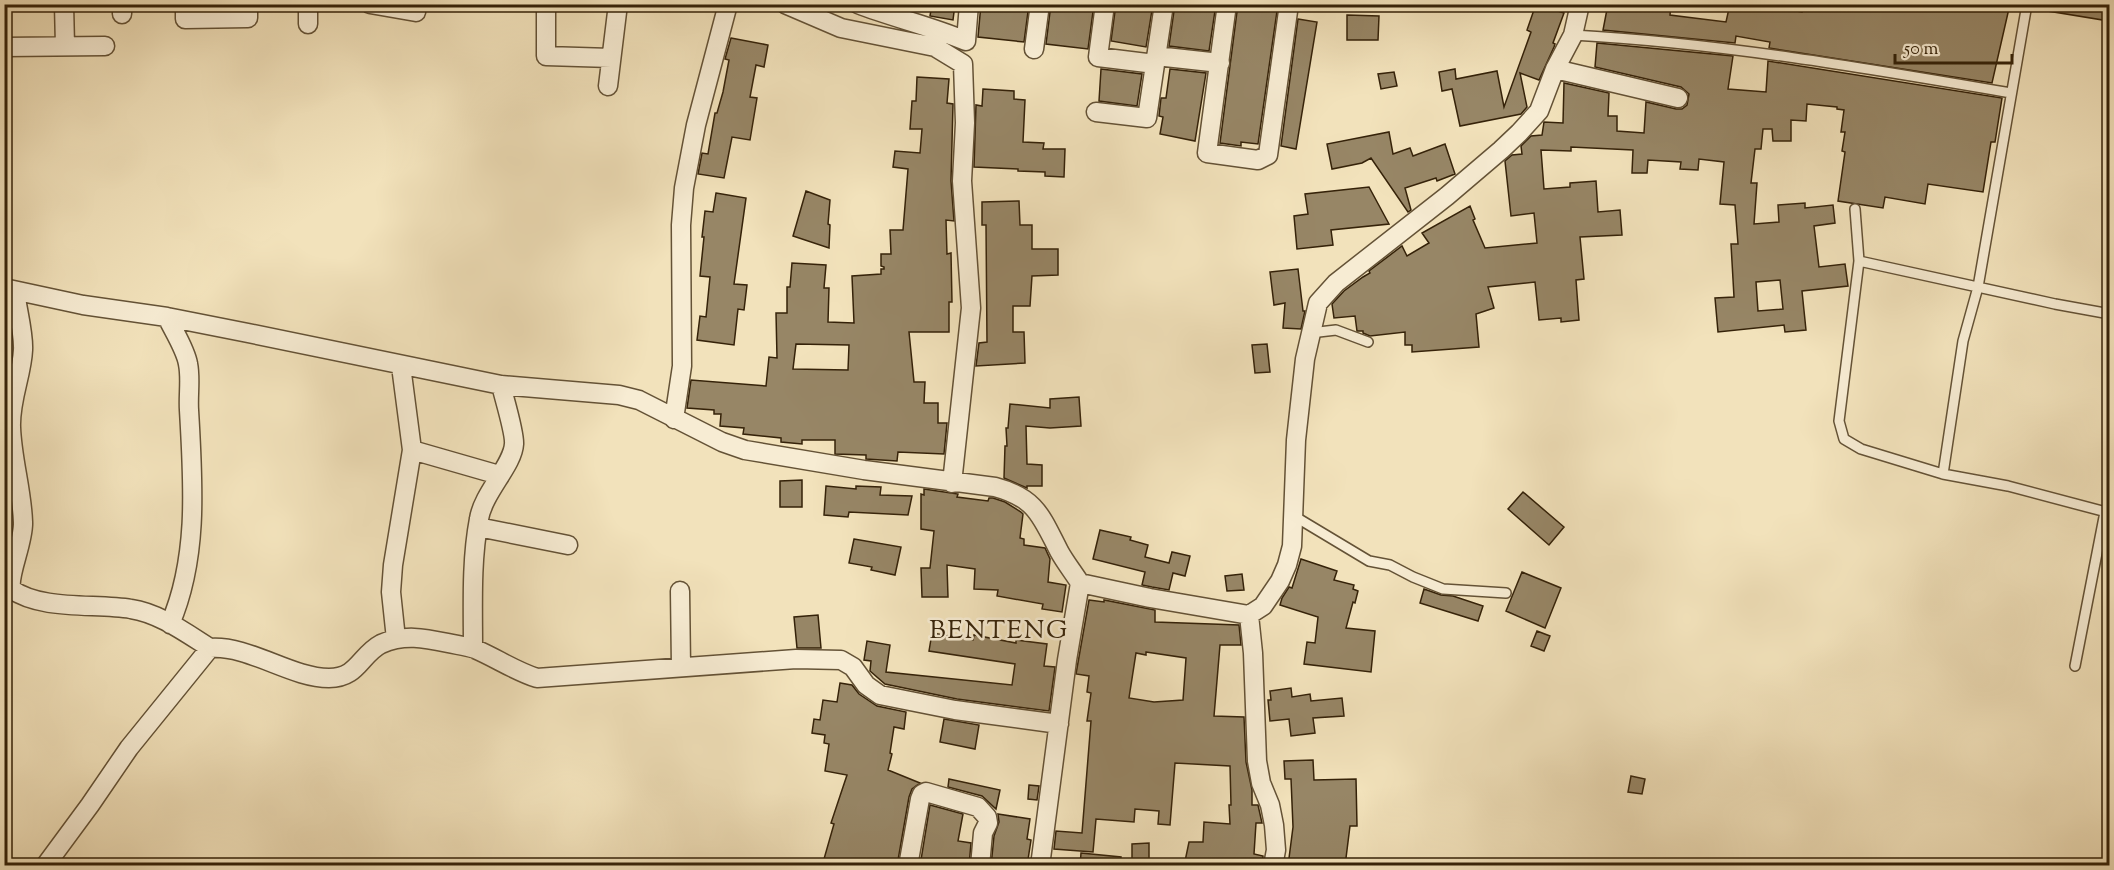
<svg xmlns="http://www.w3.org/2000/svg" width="2114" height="870" font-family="'Sorts Mill Goudy',serif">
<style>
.building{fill:#978666;stroke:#352209;stroke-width:1.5;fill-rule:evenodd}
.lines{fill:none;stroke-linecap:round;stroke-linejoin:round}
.service-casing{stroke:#645236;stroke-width:12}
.minor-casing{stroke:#645236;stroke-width:21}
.service{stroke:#f7ecd3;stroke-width:9}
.minor{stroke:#f7ecd3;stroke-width:18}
.labels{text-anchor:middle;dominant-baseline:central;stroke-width:5;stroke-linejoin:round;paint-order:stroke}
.quarter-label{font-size:26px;letter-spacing:1.5px;fill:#352209;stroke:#f7ecd3}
</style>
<rect width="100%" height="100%" fill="#f2e2bb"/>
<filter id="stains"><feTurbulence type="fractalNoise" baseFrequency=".00333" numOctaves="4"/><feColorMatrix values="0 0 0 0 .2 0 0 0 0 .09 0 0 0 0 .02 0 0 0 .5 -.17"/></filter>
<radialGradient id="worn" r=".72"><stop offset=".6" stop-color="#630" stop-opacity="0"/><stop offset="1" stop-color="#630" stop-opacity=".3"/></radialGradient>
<path class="building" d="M932,4H955L953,20L930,16Z
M981,4H1029L1024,42L978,37Z
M1051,4H1094L1088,49L1046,44Z
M1116,4H1153L1146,47L1111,41Z
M1175,4H1216L1209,51L1169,46Z
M1238,4H1278L1258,144L1241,142V146L1220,143Z
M1536,4L1564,13L1553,43L1555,44L1554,47L1539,80L1520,73L1527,107L1521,114L1460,126L1452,89L1442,91L1439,72L1455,69L1456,79L1497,71L1504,107L1531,32L1527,30Z
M1608,4H1671L1670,15L1726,22L1730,4H1772L1771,6L1802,12L1803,4H2010L1992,83L1769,48L1770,42L1736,36L1735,43L1603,30Z
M2048,4H2109V21L2048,11Z
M1347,15L1379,16L1378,40H1347Z
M1298,19L1317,22L1296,149L1281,146Z
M731,38L768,45L764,67L756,65L750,97L757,98L750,140L732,137L724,178L698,174L702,153L708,154L715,113H717L723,92L729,60L725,59Z
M1597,43L1733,56L1728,89L1766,92L1768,61L2002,98L1995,142H1991L1983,192L1928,184L1925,204L1885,197L1883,208L1838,201L1845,152L1842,151L1845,132H1841L1844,110L1837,109V107L1807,104L1806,121L1791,120V141H1773L1772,129H1763L1761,149H1755L1751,183H1757L1754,224L1779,222L1778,205L1805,203V208L1833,205L1835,223L1814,226L1819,267L1845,264L1848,286L1802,291L1806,330L1785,332L1784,325L1718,332L1715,298L1734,297L1731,244H1738L1735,205L1720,204L1724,162L1699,159L1698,170L1680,169L1681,162L1648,160L1647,173H1632L1633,150L1571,147V151L1541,150L1544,189L1570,187V183L1596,181L1598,212L1620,210L1622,235L1580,237L1584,279L1576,280L1579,320L1561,322V318L1539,320L1535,282L1488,287L1494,308L1476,314L1479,347L1412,352V345H1405V332L1370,336L1363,333V331H1357L1355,316L1334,318L1332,304L1344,291L1363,277L1370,273L1369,271L1402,246L1407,256L1429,243L1422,233L1470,206L1475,219L1473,220L1485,248L1537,243L1534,213L1511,216L1505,161L1512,155L1522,154L1521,146L1531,136L1542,135L1544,122L1563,123L1564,83L1609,93L1608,116H1617V131L1644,133L1646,102L1676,109H1682L1687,105L1689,94L1681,87L1595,67ZM1780,280L1783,309L1758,311L1756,282Z
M1101,69L1142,74L1137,106L1099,101Z
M1170,69L1206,73L1195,141L1160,134L1163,117L1159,116L1161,98H1166Z
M1394,72L1397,86L1381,89L1378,74Z
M917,77L949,79L947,103L953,104L951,181L954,221L946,220L947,254L951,253L952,302H949V332H909L914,382H925L924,403H938V423H947L944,454L898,452L897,461L866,459V455L835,454V440H802V444L781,442V438L743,434L744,428L720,426L721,414H714V410L687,408L691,380L766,386L769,357L777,358L776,313H787V287H790L792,263L826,265L824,288H829L828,322L854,323L852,276L881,274V269H884V267L881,266V254H891L890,230H903L908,169L893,167L895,151L920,153L922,129H910L912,101H916ZM796,344L849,345L848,370L793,369Z
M983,89L1014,91V99L1025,100L1023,142L1044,143L1043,149H1065L1064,177L1045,176V172L1018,171V169L974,167L976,105L982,106Z
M1389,132L1393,154L1410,148L1413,156L1445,144L1455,174L1437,181L1436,178L1405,188L1411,210L1408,212L1371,158L1362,163L1332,169L1327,144Z
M1369,187L1389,224L1331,230L1333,245L1297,249L1294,216L1308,214L1305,194Z
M806,191L830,200L828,224L830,225L829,248L793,236Z
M716,193L746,198L734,284L747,285L744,310L738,309L734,345L697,340L700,316L706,317L710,277L700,276L704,237H702L705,211L713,212Z
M1019,201L1020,225H1032V249H1058V275L1032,276L1030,306H1013V332H1024L1025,363L976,366L979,343L987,342L986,225H982V202Z
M1298,269L1303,311H1305L1301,329L1283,328L1285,303L1274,305L1270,272Z
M1267,344L1270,372L1255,373L1252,345Z
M1079,397L1081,426L1050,428L1026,426L1027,464L1042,465V486H1027V488L1004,478L1005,446H1007L1006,428H1008L1010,404L1050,408V399Z
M802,480V507H780V481Z
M826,486L856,489V486L881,487L880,495L912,496L908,515L849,512L848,517L824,515Z
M924,489L958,494L957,497L988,501L989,498H993L1005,502L1021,512L1023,514L1020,538L1024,539V545L1045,548L1050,559L1048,582L1066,585L1062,612L1042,609L1043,604L997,596L998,590L974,589L975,569L947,565L948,597H922L921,568H930L934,531L921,529V494L924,495Z
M1523,492L1564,527L1549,545L1508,509Z
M1100,530L1131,537L1130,540L1148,545L1145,557L1169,563L1172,552L1190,556L1185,576L1173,573L1169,590L1152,587L1142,585L1145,572L1093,559Z
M854,539L901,547L895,575L871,570L872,567L849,563Z
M1301,559L1337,571L1334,580L1354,585L1353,589L1358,591L1355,603L1353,602L1346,628L1375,631L1371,672L1304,664L1307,642L1315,643L1318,617L1280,605L1282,598L1289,587L1292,588Z
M1522,572L1561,588L1545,628L1506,611Z
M1242,574L1244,590L1227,591L1225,576Z
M1424,589L1441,595L1453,596L1483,606L1478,621L1420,603Z
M1089,600L1104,602V600L1155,610V622L1239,625L1241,645H1220L1214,716L1244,717L1246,762L1252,790V805H1258L1262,823H1256L1254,854L1263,856L1262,866H1184L1189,842H1203L1204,822L1230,824L1229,805H1231L1230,766L1175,763L1170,825L1158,824L1159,811L1135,809L1134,822L1096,819L1093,852L1054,849L1056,831L1082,833L1091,721H1087L1091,693L1087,692L1089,676L1076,674ZM1146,652L1186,658L1183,700L1154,702L1129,698L1136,653L1146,655Z
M818,615L821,648H797L794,617Z
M1537,631L1550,636L1544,651L1531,646Z
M932,633L973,640L974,635L1016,643V640L1047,644L1044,666L1055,667L1049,711L957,699L885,684L870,671L871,661L864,660L867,641L890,645L886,672L1012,685L1015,664L929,651Z
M840,683L852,685L859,694L877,706L906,712L904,729L894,727L890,753L892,754L888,770L920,783L912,789L909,797L897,866H822L834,824L831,823L847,775L825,771L829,744L824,743L825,735L812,733L814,719L820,720L823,700L837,702Z
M1291,688L1292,697L1310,694L1311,701L1342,698L1344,716L1313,718L1315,733L1291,736L1289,719L1270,721L1268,700H1271L1270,691Z
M944,719L979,725L975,749L940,742Z
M1313,760L1314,780L1356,779L1357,826H1350L1345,866H1288L1293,827L1291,779H1285L1284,761Z
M1631,776L1645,779L1642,794L1628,792Z
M949,779L1000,790L996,809L982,796L948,787Z
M1029,785L1039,786L1037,800L1028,799Z
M930,805L963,814L958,841L971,843L969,866H920Z
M998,814L1030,819L1027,839L1031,840L1027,866H991L994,836L999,822Z
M1149,843V866H1132V844Z
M1081,853L1121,857L1120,866H1080Z"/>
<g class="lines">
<g class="service-casing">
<path id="service" d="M2027,4L1978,287L1963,341L1943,474L2008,486L2110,513
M1573,35C1720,43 1866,68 2011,93
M1855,209L1859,261L1839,421L1844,439L1861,449L1943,474
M1859,261L2055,304L2110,314
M1310,333L1336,330L1368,342
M1294,516L1369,561L1390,565L1413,577L1443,589L1506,593
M2075,666L2105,512"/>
</g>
<g class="minor-casing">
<path id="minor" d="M64,4L65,46
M122,4V14
M185,4V19L248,18V4
M308,4V24
M370,4L416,12
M546,4V56L611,58
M785,4L841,28L935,47L963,64L965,123L962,181L971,308L952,483
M858,4C894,18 931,26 966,41L969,4
M1105,4L1098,57L1155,64
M1227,4L1207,153L1258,160L1268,155L1289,4
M4,47L105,46
M1034,49L1040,4
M1156,56L1220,63
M1555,69L1678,98
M608,86L618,4
M1096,112L1147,118L1164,4
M4,288L83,305L167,317L248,333L501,385L619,395L639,400L722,442L745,450L864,470L995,487C1036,498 1041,516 1059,551C1065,562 1073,572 1080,583L1150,598L1249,615L1263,606L1280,581L1287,565L1292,546L1296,440L1305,359L1318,303L1336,283L1447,196L1501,150L1519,133L1539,111L1555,69L1573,35L1580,4
M15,291C17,309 24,333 23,350C22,375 10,399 11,427C12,459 22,490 23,522C24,542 8,574 11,589C42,611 95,603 131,609C159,613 186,633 210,648
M167,317C173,330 186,350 188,364C191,378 188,395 189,410C193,481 199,557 170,624
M674,419L682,366L681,225L684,188L696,125L728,4
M412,450L499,475
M478,527L568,545
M680,591L681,667
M1249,615L1253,653L1257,761L1261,783L1270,805L1274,825L1276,850L1273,866
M396,639L391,592L393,565L412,450L401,366
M473,648C473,605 471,561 479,519C483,493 513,465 514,444C515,433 504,398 501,385
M45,866L90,805L129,748L210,648C249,645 291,678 329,678C358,678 360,655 381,644C404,634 424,638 448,643C457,645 467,646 475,649C496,658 515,671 537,678L796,659L841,660L853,667L866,685L880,695L955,710L1059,724
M908,866L920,799L922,794L926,792L978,807L987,817L988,823L983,833L980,866
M1040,866L1067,660L1080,583"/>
</g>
<use href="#service" class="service"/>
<use href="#minor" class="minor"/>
</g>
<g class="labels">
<g class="quarter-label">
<text x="999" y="631">BENTENG</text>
</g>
</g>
<rect width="2114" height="870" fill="none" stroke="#f2e2bb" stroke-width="24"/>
<rect x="6" y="6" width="2102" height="858" fill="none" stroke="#352209" stroke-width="3"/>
<rect x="12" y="12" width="2090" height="846" fill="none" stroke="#352209" stroke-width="1.5"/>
<path d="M1895 54v9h117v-9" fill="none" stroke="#352209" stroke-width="3"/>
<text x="1904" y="54" font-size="18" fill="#352209" stroke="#f7ecd3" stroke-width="4.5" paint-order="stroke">50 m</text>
<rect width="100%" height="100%" filter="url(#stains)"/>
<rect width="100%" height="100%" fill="url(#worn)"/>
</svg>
